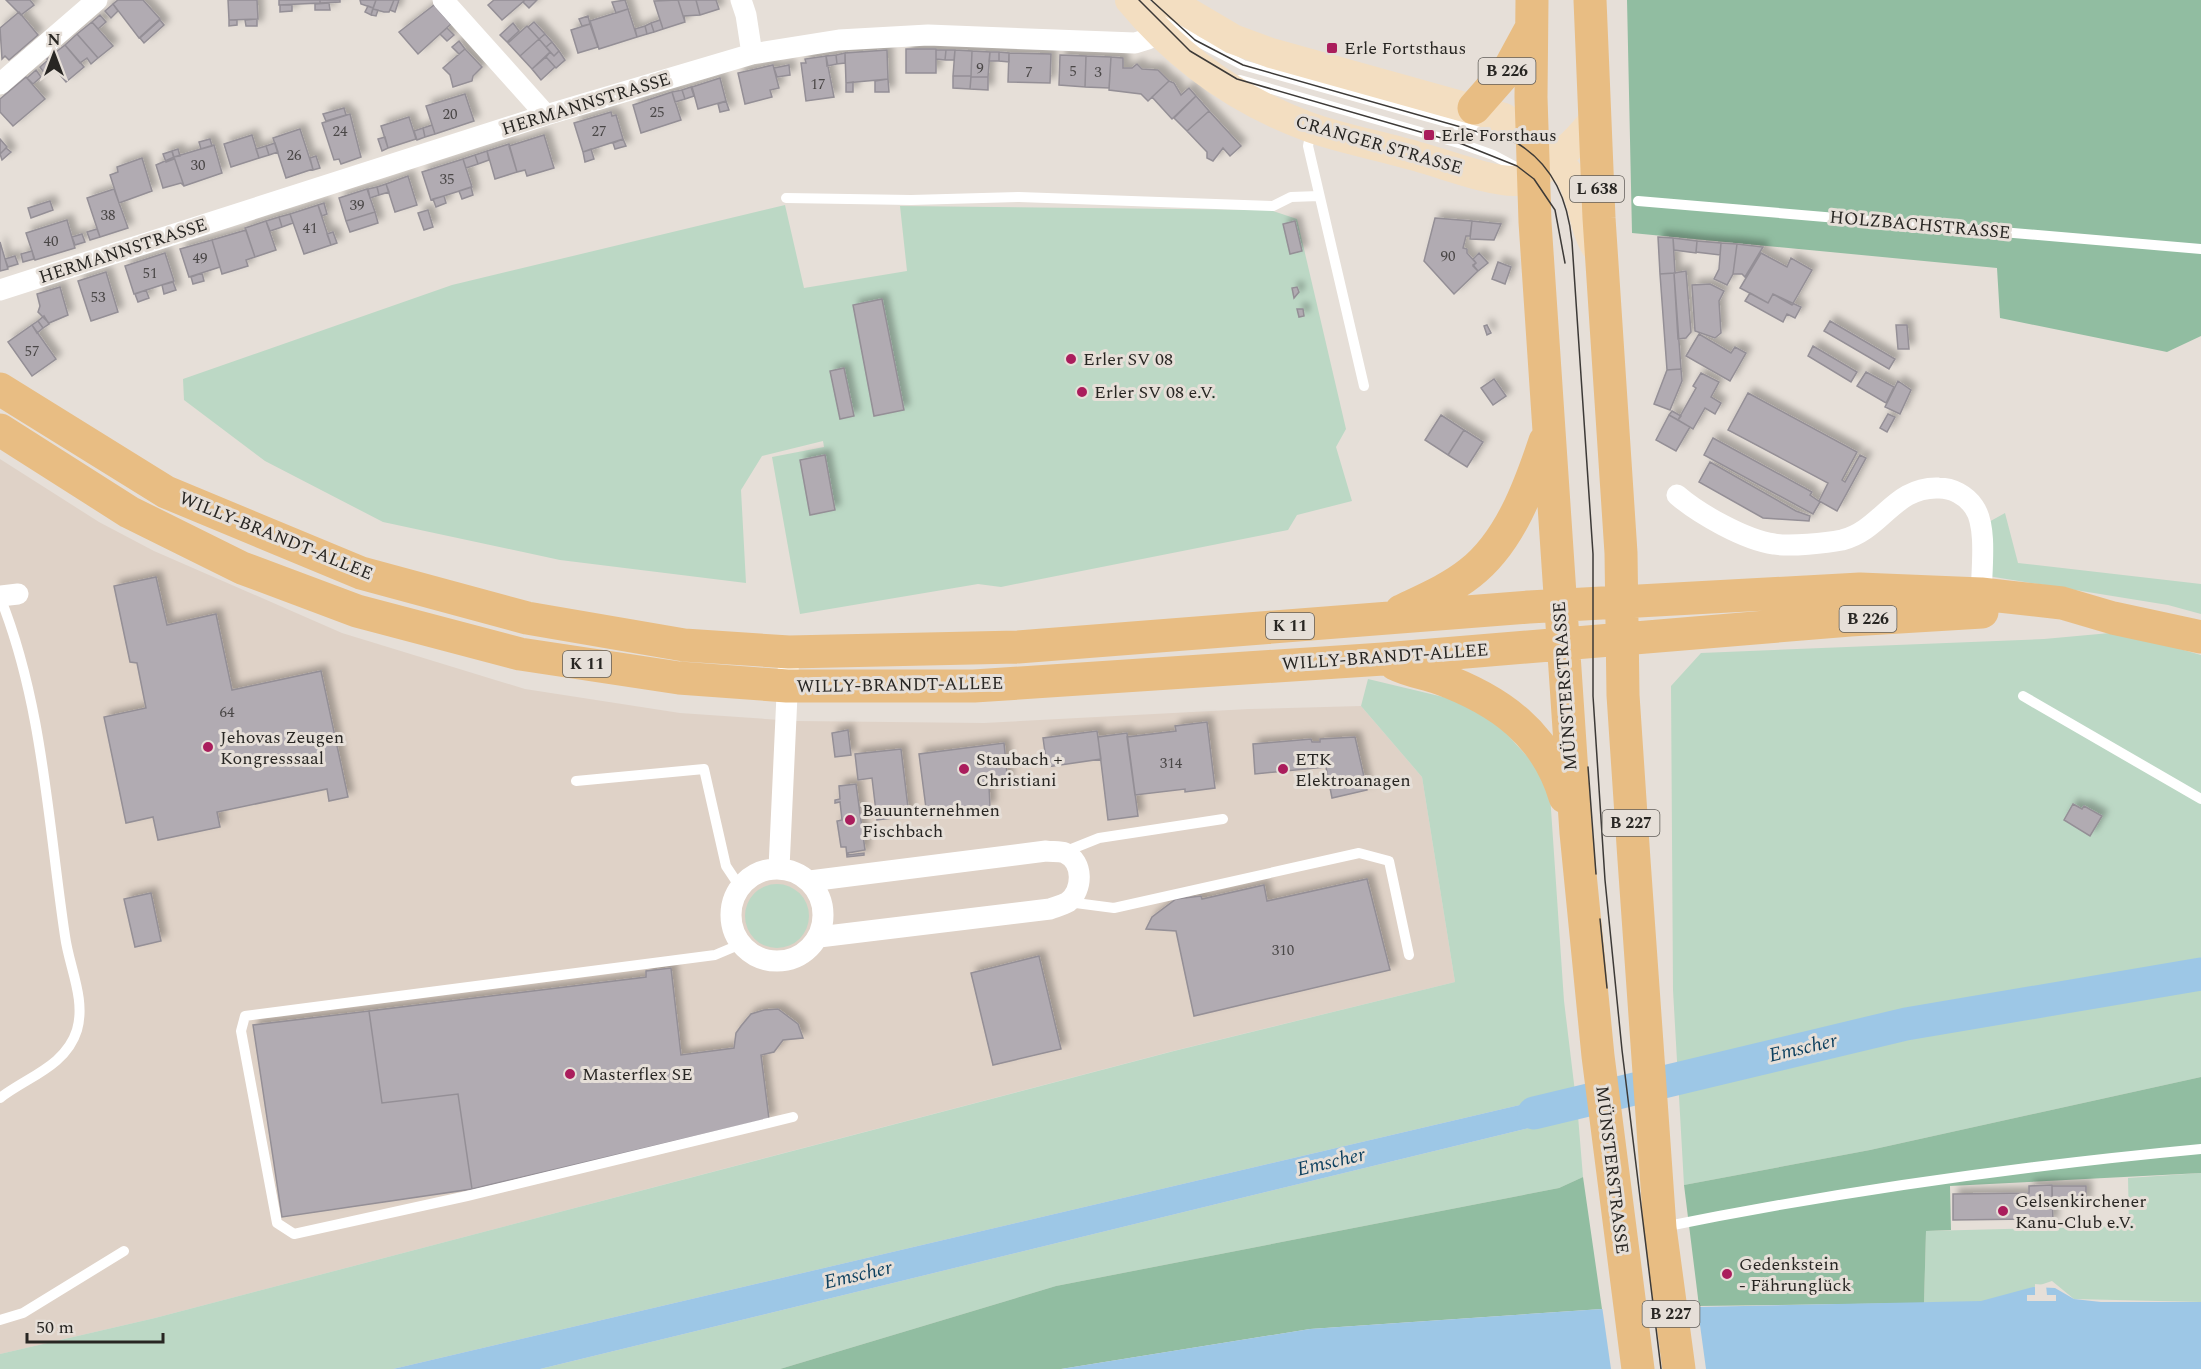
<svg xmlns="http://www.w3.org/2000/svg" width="2201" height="1369" font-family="Spectral,serif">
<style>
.built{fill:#dfd2c7}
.green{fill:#bcd8c5}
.forest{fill:#91bda1}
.water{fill:#9dc7e6}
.pier{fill:#e6dfd8}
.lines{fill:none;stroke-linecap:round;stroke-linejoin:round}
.river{stroke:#9dc7e6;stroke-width:33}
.building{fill:#b1abb2;stroke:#948f96;stroke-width:1.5;filter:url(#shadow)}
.service{stroke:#fff;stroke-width:10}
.minor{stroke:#fff;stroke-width:21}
.secondary{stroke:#f3dec1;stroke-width:30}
.primary{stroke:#e8bd83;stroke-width:33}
.tram{stroke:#3d3a37;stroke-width:1.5}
.poi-dot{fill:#aa1d5c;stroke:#e6dfd8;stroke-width:2}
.labels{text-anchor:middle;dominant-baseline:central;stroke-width:6;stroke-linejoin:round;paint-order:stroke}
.number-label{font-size:15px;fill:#4a4747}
.shield{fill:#e6dfd8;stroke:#615e59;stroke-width:1.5}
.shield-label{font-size:16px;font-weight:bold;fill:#282623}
.poi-label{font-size:18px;fill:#282623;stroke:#e6dfd8;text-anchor:start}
.street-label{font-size:18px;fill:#282623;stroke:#e6dfd8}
.water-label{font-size:20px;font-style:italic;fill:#0d405f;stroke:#e6dfd8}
</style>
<defs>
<filter id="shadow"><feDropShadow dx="5.5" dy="-5.5" stdDeviation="3" flood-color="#0004"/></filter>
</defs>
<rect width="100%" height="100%" fill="#e6dfd8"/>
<path class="built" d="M0,459L99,522L154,551L342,633L525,689L680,713L795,721L984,723L1249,709L1361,706L1422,777L1455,982L1173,1051L155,1318L0,1354Z"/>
<path class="green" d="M785,205L804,288L907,271L900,206L1270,210L1297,219L1346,429L1336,447L1352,501L1297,515L1288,530L1001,587L978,584L800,614L772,457L824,447L823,441L762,456L741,490L746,583L560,560L383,522L265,461L184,400L183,379L452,285Z
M2005,513L2018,563L2201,584V614L2168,605L1988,576L1987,523Z
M2121,632L2201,655V1077L1870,1150L1684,1185L1673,990L1671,686L1701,653L2044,639Z
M1368,679L1481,706L1549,780L1564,1001L1575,1092L393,1369H0V1354L155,1318L1174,1051L1455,982L1422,777L1361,706Z
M745 916a32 32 0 1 1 64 0a32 32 0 1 1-64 0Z
M1578,1116L1583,1177L1559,1188L1056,1286L780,1369H540Z
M2201,1173V1302L2074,1299L2052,1281L1986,1303H1924L1926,1231L2129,1226L2128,1178Z"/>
<path class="forest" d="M1627,0H2201V336L2167,352L2000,318L1997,268L1632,233Z
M2201,1077V1173L1950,1186L1951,1230L1926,1231L1924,1303L1699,1306L1684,1185L1870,1150Z
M1583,1177L1602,1309L1310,1329L1061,1369H780L1056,1286L1559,1188Z"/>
<path class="water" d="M1575,1092L1578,1116L540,1369H393Z
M2033,1287L2055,1288L2074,1299L2101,1302H2201V1369H1061L1310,1329L1602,1309L1981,1301Z"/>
<path class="pier" d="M2035,1284L2046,1285L2047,1295H2056V1301H2027V1295H2035Z
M1697,1303L1706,1369H1611L1602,1306Z"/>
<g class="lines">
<path class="river" d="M1534,1113L1906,1024L2201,974"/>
</g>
<path class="building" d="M6,0H30L34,5L21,15Z
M118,0H143L160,19L139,38L113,4Z
M228,0H257L258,19L229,20Z
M279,0H320V3L279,5Z
M320,0H340V2L320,3Z
M360,0H376L373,8L361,4Z
M376,0H394L389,12H384L373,9Z
M394,0H399L395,12L390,10Z
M494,0H525L502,20L488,5Z
M525,0H537L529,8L523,2Z
M625,0L628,9L616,13L612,2Z
M678,0H696L700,15L684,16L685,22Z
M678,0L685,22L663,29L654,1Z
M696,0H716L719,9L700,15Z
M329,3L330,10H315V4Z
M113,4L118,11L111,18L105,11Z
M280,5H292V11L280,12Z
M434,5L451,24L418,54L399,32Z
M368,6L373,8L371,15L365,12Z
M373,9L378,10L376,16L371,15Z
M628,9L637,37L599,49L590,21Z
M19,12L38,35L9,60L5,56L2,59L0,28Z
M100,15L106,22L98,29L92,22Z
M588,16L590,24L582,26L579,19Z
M257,19V26H246L245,20Z
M160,20L164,25L144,43L140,38Z
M229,20H237V25L229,26Z
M660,20L663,29L654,32L651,23Z
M92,22L113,46L98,58L77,34Z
M534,22L545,34L539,39L528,27Z
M513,23L519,31L507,42L500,35Z
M651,23L654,32L647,34L645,26Z
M590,24L598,47L578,53L571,30Z
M527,26L539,39L520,56L508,43Z
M645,26L647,34L637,37L635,29Z
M447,28L454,35L447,41L440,34Z
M77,34L98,58L91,64L87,58L80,63L65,45Z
M545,34L552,42L546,47L539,39Z
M539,39L550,52L532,69L520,56Z
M459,41L465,49L459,54L452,47Z
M552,42L559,51L554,56L546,47Z
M65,45L84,67L66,82L47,59Z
M465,49L482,67L473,76L472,81L453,87L450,75L443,68Z
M906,49H936V73H906Z
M887,50L888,79L846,83L845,53Z
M936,50H946L945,60L936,59Z
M946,50H955L954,60H945Z
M955,50L972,51L971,76H953Z
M559,51L565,60L556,68L546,57L550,52L554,56Z
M972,51L990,52L988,77H971Z
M990,52H999V61H989Z
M999,52L1009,53V62L999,61Z
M845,53V63L837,64L836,55Z
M1009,53L1051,54L1050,83L1008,82Z
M836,55L837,64L827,66L826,56Z
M1060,55L1086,56L1085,87L1059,85Z
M826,56L834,97L806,101L801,63H806L805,59Z
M1086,56L1111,57L1109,88L1085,87Z
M546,57L555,67L541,80L532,69Z
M1111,57L1123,58V68H1132L1137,64L1142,69L1158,70L1169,81L1148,101L1141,94L1109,90Z
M48,60L53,67L45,74L40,67Z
M773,65L779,88L770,90L772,97L745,104L738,73Z
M789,65L790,75L777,77L774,68Z
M36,70L41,77L33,84L27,78Z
M953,76H971L970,89L953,88Z
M26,77L45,99L13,126L0,112V99Z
M971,77H988V90L970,89Z
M720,78L726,101L698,109L692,87Z
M888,79L889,92H875V81Z
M1169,81L1174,83L1181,95L1189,88L1196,96L1172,119L1152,97Z
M853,82V92H846V83Z
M691,87L694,96L685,99L682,90Z
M682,90L685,99L675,102L672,92Z
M672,92L681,120L641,133L633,105Z
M465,94L474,121L435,134L426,106Z
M1196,96L1209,111L1187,131L1174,118Z
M726,101L729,110L720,112L718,104Z
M344,108L346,115L326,121L323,114Z
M1209,111L1241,146L1230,156L1223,148L1213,161L1207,158V152L1187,131Z
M611,112L612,116L616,115L623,139L583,152L574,123Z
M350,114L361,157L341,164L339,159L334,160L322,123Z
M409,117L416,139L388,148L381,126Z
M432,125L435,134L425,137L423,128Z
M423,128L425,137L417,140L414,131Z
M300,129L313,169L286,178L273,138Z
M252,135L259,158L231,167L224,144Z
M544,135L554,168L527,176L525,170L517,172L509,146Z
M385,137L388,148L382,151L378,139Z
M0,139L7,147L0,154Z
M210,139L212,146L201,149L199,142Z
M623,139L626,146L615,149L613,143Z
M275,143L278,152L269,155L266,146Z
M509,144L517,172L495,179L487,151Z
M214,145L222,173L184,186L174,157Z
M266,146L269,155L259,158L256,149Z
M6,148L11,152L2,160L0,154Z
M178,149L180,156L174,157L172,151Z
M591,149L594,159L585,162L583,152Z
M172,151L174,159L166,162L163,154Z
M487,151L489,160L478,164L475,155Z
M475,155L478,164L466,168L463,159Z
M316,156L320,168L313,170L310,158Z
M174,157L184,186L181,183L163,188L156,165Z
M142,158L152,191L119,203L110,175L118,172L117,167Z
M463,159L472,187L431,200L422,172Z
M408,176L417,205L395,212L386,184Z
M386,184L389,192L379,195L377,187Z
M377,187L379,195L370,198L368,189Z
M471,187L473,195L462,199L459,191Z
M114,189L128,228L100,237L87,198Z
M367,189L375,212L346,221L339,198Z
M444,196L446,203L436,207L433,199Z
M50,201L53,210L31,218L28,208Z
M324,203L327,214L322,216L318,205Z
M318,205L331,245L304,254L290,214Z
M428,210L433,227L424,230L418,213Z
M375,212L378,223L350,232L346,221Z
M290,214L293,223L282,227L279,217Z
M279,217L282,227L270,231L266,221Z
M1435,218L1472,221L1470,236H1466L1463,248L1467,249V253L1476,263L1473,265L1478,271L1454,294L1424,261Z
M67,220L75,248L35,260L26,233Z
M266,221L276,250L255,257L245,228Z
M1295,221L1302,251L1290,254L1283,224Z
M1472,221L1501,224L1494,240L1470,239Z
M97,229L100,237L90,240L87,232Z
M246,230L255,257L246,260L248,266L222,274L212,240Z
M333,232L337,243L331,245L327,234Z
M82,234L85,242L75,245L72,237Z
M1658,237L1673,238L1675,273L1660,274Z
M1673,238L1697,241L1696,253L1674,250Z
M212,240L220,267L189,277L180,249Z
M1697,241L1721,243L1720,255L1696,252Z
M0,242L8,269L0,271Z
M1721,243L1737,244L1733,274L1727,285L1714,279L1719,269Z
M1737,244L1763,247L1745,277L1742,274H1733Z
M32,251L34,259L23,262L21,254Z
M165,253L174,281L134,294L125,266Z
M1479,253L1488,263L1478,271L1473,266L1476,263L1473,259Z
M1761,253L1787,267L1791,258L1812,270L1792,305L1773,294L1768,303L1740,288Z
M15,256L18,264L8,267L5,259Z
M1498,262L1511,267L1505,284L1492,279Z
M1686,271L1691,332L1686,338L1678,339L1674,273Z
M106,272L118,312L91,321L78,281Z
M202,273L204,281L193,284L191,277Z
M1674,273L1681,369L1667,370L1660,274Z
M173,282L176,290L164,294L162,285Z
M1710,284L1724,291L1719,301L1721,333L1715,338L1695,331L1692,285Z
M60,287L68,315L49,323L38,312L40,306L37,294Z
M1297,287L1299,292L1294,298L1292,288Z
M146,290L149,298L138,302L135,294Z
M1750,293L1768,303L1773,294L1801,307L1795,318L1787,314L1783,322L1745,301Z
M882,299L904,410L874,416L853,305Z
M1297,309H1303L1304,316L1299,317Z
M44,316L49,324L43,328L38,321Z
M38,321L43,328L37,333L32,325Z
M1830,321L1895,359L1889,369L1824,331Z
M32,325L56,359L32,376L8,342Z
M1487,325L1491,333L1487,335L1484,326Z
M1896,325H1907L1909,349H1898Z
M1699,334L1731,353L1735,347L1746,353L1730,381L1686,356Z
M1813,346L1857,372L1851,382L1808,356Z
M844,368L854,416L840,419L830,371Z
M1681,369L1682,381L1670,410L1654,404L1667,370Z
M1866,372L1894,387L1886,403L1857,386Z
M1701,373L1719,382L1711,397L1721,403L1715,414L1705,408L1693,429L1678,420L1696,388L1693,386Z
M1494,379L1506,396L1493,405L1481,388Z
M1898,381L1911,390L1900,414L1885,407Z
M1748,393L1857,452L1842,480L1845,482L1860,455L1866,458L1837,511L1819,501L1828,483L1728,430Z
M1672,411L1681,416L1678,420L1669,415Z
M1888,414L1895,417L1887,432L1880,428Z
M1441,415L1464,430L1448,455L1425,440Z
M1669,415L1690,427L1676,451L1656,440Z
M1464,430L1483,442L1467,467L1448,455Z
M1713,438L1812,492L1810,495L1820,502L1813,514L1704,455Z
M825,455L835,510L810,515L800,460Z
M1710,462L1796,511L1810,516L1809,521L1763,518L1699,482Z
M156,577L167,625L216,614L232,690L321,671L348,797L329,801L327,789L217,812L220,827L158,840L153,817L126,823L104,717L146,708L137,663L130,662L114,586Z
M1207,722L1215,788L1185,792V789L1135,795L1127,737L1176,731L1175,726Z
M848,730L851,755L835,757L832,733Z
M1097,731L1101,759L1047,767L1043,738Z
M1127,733L1138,816L1108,820L1098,737Z
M1355,737L1367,790L1332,798L1326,767L1255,774L1253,744L1311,739L1312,742H1320V739Z
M1004,743L1008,784L989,786L990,807L927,816L919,754Z
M901,749L909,816L877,820L872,778L858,780L855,754Z
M856,784L865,850L848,853V855L864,853V855L847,857L846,847H841L837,821L842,820L840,802L835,803V800L840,799L839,786Z
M2073,804L2082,809L2084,806L2102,816L2090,836L2064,820Z
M1367,879L1390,970L1194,1016L1176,931L1146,929L1152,917L1176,899L1201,896L1202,899L1264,885L1267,901Z
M151,893L161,941L135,947L124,899Z
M1039,956L1061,1049L993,1065L971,973Z
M671,968L681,1055L734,1048L736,1033L741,1026L751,1014L764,1010L778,1009L798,1024L803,1038L783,1040L774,1052L761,1055L769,1119L472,1189L458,1094L382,1103L369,1011L646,977V971Z
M369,1011L382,1103L458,1094L472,1189L282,1217L253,1025Z
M2052,1185L2053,1223H2029V1219L1953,1220V1194L2029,1193V1186Z
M2052,1186H2086V1203L2052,1204Z"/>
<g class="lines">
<path class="service" d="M1151,0L1195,40L1243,65L1457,125L1498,136L1516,137
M1240,80L1462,144L1493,155L1527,173
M1311,131L1308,146L1364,386
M786,198L911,200L1019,197L1273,206L1291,197L1319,196
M1638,201L2201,249
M0,597C43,704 48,823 65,936C69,967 86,999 77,1030C66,1066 27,1077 0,1098
M2023,696L2201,799
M576,781L704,769L726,866L740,887
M1064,852L1099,838L1223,819
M1068,902L1114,908L1359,853L1389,861L1409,955
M741,944L715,955L245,1016L241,1031L277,1223L294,1234L467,1196L793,1117
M1663,1227C1841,1191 2020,1166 2201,1149
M0,1320L23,1313L124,1251"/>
<path class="minor" d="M443,0L546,115
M741,0L746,15L752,54
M0,84L97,0
M0,290L546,115L752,54L839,40L928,35L1135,43L1148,39L1165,20
M1677,495C1699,514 1745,540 1774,544C1789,547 1827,543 1842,540C1882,530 1894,486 1939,488C1952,488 1966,495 1974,507C1989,528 1980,580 1981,606
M0,596L18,594
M779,868L789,652
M731 915a46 46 0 1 1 92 0a46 46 0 1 1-92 0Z
M810,881L1046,851C1051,852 1060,851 1065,853C1084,862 1083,890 1068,902C1063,905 1055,907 1050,909L819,937"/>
<path class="secondary" d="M1130,0C1178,58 1238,101 1309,127C1345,140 1383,146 1419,157C1445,164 1491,182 1516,181C1540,180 1580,138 1594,120
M1167,0L1233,39L1271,53L1504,118C1531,137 1568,160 1578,194C1585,212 1585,229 1596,247"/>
<path class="primary" d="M1532,0L1531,97L1535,222L1576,833L1598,1056L1638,1369
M1590,0L1599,218L1621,553L1623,695L1634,860L1660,1228L1679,1369
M1474,108L1510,67L1529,32
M0,389L166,492L361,573L527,618L684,645L789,652L1018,647L1529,607L1860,589L1981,594L2062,603L2113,618L2201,637
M0,430L129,512L242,568L357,611L520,654L679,678L787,686H974L1383,659L1850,620L1982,612
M1401,611C1424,600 1450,589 1470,573C1510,542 1530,486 1545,441
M1395,664C1409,671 1424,673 1439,678C1499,700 1546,733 1565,797"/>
<path class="tram" d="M1139,0L1190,51L1237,79L1462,144L1517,166L1534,179L1555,210L1565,263
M1151,0L1195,40L1243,65L1517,143C1554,166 1568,201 1572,242L1593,554V696L1605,880L1622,1050L1661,1369
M1588,767L1596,874
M1600,919L1607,988"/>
</g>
<g class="poi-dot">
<rect x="1326" y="42" width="12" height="12" rx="3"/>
<rect x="1423" y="129" width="12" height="12" rx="3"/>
<circle cx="1071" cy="359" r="6"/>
<circle cx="1082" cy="392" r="6"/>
<circle cx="208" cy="747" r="6"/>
<circle cx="964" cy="769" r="6"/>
<circle cx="1283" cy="769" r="6"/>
<circle cx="850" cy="820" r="6"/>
<circle cx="570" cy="1074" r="6"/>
<circle cx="2003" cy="1211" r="6"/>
<circle cx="1727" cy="1274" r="6"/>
</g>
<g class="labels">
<g class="number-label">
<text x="980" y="68">9</text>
<text x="1073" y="71">5</text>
<text x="1029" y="72">7</text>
<text x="1098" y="72">3</text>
<text x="818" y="84">17</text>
<text x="657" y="112">25</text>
<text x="450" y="114">20</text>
<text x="340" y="131">24</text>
<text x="599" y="131">27</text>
<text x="294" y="155">26</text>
<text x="198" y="165">30</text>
<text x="447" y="179">35</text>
<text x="357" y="205">39</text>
<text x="108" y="215">38</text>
<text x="310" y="228">41</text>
<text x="51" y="241">40</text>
<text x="1448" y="256">90</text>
<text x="200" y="258">49</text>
<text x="150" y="273">51</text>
<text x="98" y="297">53</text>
<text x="32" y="351">57</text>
<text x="227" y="712">64</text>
<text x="1171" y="763">314</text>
<text x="1283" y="950">310</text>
</g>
<g class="shield">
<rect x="1478.5" y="58" width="57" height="26" rx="4.5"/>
<rect x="1570" y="176" width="54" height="26" rx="4.5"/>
<rect x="1839.5" y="606" width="57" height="26" rx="4.5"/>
<rect x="1266" y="613" width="48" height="26" rx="4.5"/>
<rect x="563" y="651" width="48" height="26" rx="4.5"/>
<rect x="1602.5" y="810" width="57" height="26" rx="4.5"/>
<rect x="1642.5" y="1301" width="57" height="26" rx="4.5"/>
</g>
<g class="shield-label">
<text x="1507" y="71">B 226</text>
<text x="1597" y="189">L 638</text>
<text x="1868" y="619">B 226</text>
<text x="1290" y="626">K 11</text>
<text x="587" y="664">K 11</text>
<text x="1631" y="823">B 227</text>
<text x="1671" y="1314">B 227</text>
</g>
<g class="poi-label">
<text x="1344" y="48">Erle Fortsthaus</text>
<text x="1441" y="135">Erle Forsthaus</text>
<text x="1083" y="359">Erler SV 08</text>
<text x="1094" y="392">Erler SV 08 e.V.</text>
<text x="220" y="737">Jehovas Zeugen<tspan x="220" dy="21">Kongresssaal</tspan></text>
<text x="976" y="759">Staubach +<tspan x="976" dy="21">Christiani</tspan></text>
<text x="1295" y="759">ETK<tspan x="1295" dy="21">Elektroanagen</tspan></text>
<text x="862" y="810">Bauunternehmen<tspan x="862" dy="21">Fischbach</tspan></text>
<text x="582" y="1074">Masterflex SE</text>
<text x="2015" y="1201">Gelsenkirchener<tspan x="2015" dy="21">Kanu-Club e.V.</tspan></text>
<text x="1739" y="1264">Gedenkstein<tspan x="1739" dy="21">- Fährunglück</tspan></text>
</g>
<g class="street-label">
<text transform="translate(586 104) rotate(-17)">HERMANNSTRASSE</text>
<text transform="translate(1379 145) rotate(16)">CRANGER STRASSE</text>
<text transform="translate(1920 225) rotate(5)">HOLZBACHSTRASSE</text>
<text transform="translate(123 251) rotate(-18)">HERMANNSTRASSE</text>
<text transform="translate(276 536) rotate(22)">WILLY-BRANDT-ALLEE</text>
<text transform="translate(1385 657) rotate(-4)">WILLY-BRANDT-ALLEE</text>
<text transform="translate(900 685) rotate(-1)">WILLY-BRANDT-ALLEE</text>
<text transform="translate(1565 686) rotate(-94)">MÜNSTERSTRASSE</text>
<text transform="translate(1612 1170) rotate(83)">MÜNSTERSTRASSE</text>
</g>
<g class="water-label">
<text transform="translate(1803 1048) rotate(-13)">Emscher</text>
<text transform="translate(1331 1162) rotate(-13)">Emscher</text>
<text transform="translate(858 1275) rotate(-13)">Emscher</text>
</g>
</g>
<g transform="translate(54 54)" stroke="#e6dfd8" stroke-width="4.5" paint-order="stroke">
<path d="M0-4.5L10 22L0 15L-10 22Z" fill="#282623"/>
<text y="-9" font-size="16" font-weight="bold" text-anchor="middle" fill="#282623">N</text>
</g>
<path d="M27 1333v9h136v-9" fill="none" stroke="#282623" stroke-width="3"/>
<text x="36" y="1333" font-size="18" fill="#282623" stroke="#e6dfd8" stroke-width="4.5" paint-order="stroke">50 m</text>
</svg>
